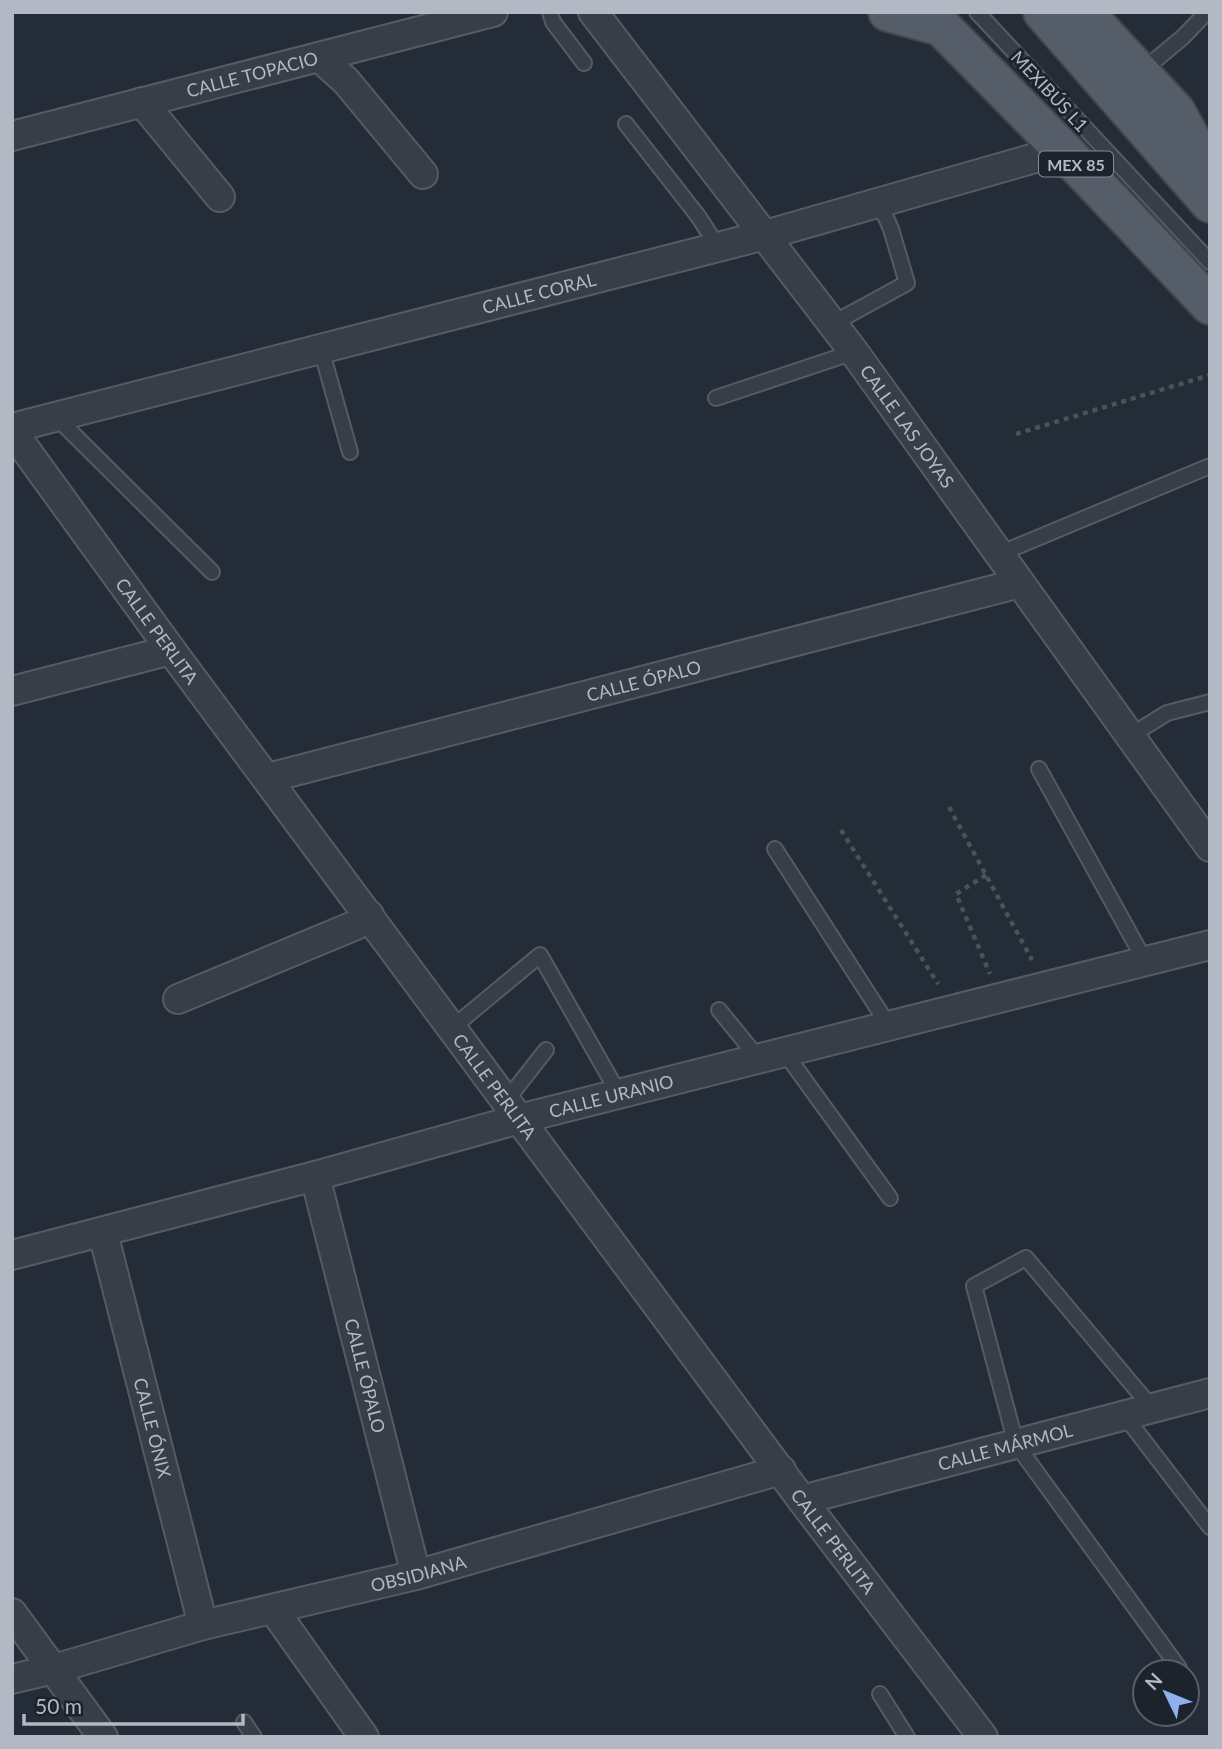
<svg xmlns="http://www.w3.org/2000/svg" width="1222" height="1749" font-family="Lato,sans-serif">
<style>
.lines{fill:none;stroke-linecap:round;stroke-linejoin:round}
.lane-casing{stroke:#555b66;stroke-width:18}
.street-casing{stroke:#555b66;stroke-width:32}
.primary-casing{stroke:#404751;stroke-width:42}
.path{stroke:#455558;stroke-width:4.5;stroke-dasharray:5 5;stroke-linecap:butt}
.lane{stroke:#373e48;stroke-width:14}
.street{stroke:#373e48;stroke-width:28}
.primary{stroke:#555d68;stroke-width:38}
.labels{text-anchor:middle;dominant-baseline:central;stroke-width:6;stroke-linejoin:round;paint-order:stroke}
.shield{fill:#1c232d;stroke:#858b97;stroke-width:2}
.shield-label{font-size:16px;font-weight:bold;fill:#b2b8c4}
.street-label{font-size:18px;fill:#b2b8c4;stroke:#1c232d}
</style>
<rect width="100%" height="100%" fill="#242c37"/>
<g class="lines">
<g class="lane-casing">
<path id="lane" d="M550,12L553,22L584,63
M977,12L1210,262
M1141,72L1183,37L1207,12
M626,124L698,216L718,247
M832,324L907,283L891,229L879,202
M321,349L350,452
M716,398L854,352
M56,417L212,572
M999,554L1210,466
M1130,736L1167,713L1210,702
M1039,769L1145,961
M775,849L889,1026
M719,1010L759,1059
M452,1028L540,955L619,1094
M785,1053L890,1198
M506,1101L546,1050
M1152,1408L1026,1258L974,1286L1016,1444L1179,1668
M1124,1415L1210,1527
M880,1694L907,1737
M244,1722L254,1737"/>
</g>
<g class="street-casing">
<g id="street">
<path id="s1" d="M593,12L854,352L1210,847"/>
<path d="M319,57L346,81L423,174"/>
<path d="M142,102L220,197"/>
<path id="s2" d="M12,136L493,12"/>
<path id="s3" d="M12,428L765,235L1063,150"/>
<path id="s4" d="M12,431L171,650L802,1500L983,1737"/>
<path d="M12,691L171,650"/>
<path id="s5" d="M268,778L1020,583"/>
<path d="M178,999L356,925L369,915"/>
<path id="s6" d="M315,1176L416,1575"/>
<path id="s7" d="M103,1233L203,1625"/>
<path id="s8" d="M12,1255L315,1176L519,1119L1210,945"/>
<path id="s9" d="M802,1500L1210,1393"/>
<path d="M273,1609L364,1737"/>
<path d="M12,1613L103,1737"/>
<path id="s10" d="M12,1679L54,1669L203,1625L416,1575L781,1470"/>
</g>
</g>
<g class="primary-casing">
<path id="primary" d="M888,12L940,26
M927,12L1063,150L1210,305
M1043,12L1210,203
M1084,12L1176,112L1210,174"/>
</g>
<path class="path" d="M1016,434L1210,375
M949,807L1032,960
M841,830L938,984
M986,875L956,894L990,974"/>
<use href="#lane" class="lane"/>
<use href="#street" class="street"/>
<use href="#primary" class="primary"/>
</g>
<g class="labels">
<rect class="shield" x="1039" y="151.5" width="74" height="25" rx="5"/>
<g class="shield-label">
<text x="1076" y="164">MEX 85</text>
</g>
<g class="street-label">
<text stroke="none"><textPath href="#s2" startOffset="248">CALLE TOPACIO</textPath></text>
<text transform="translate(1050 91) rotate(47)">MEXIBÚS L1</text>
<text stroke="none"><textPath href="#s3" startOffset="544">CALLE CORAL</textPath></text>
<text stroke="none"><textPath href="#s1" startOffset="520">CALLE LAS JOYAS</textPath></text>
<text stroke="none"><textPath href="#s4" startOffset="247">CALLE PERLITA</textPath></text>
<text stroke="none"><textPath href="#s5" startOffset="388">CALLE ÓPALO</textPath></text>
<text stroke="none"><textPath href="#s4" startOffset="814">CALLE PERLITA</textPath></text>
<text stroke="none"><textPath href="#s8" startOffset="620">CALLE URANIO</textPath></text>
<text stroke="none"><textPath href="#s6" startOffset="206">CALLE ÓPALO</textPath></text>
<text stroke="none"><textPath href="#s7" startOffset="201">CALLE ÓNIX</textPath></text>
<text stroke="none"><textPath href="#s9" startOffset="210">CALLE MÁRMOL</textPath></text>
<text stroke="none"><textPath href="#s4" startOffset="1381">CALLE PERLITA</textPath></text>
<text stroke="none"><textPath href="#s10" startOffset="420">OBSIDIANA</textPath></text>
</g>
</g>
<rect width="1222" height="1749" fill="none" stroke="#b2b8c4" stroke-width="28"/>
<g transform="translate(1166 1693) rotate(313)"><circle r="33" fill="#1c232d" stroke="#585f69" stroke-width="2"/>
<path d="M0-5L12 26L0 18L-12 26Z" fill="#8fb0ec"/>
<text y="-10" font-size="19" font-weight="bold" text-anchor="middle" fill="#b2b8c4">N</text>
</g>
<path d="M24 1714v10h219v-10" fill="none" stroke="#b2b8c4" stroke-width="3.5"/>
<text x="35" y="1714" font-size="21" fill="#b2b8c4" stroke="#1c232d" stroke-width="5" paint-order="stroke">50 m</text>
</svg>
